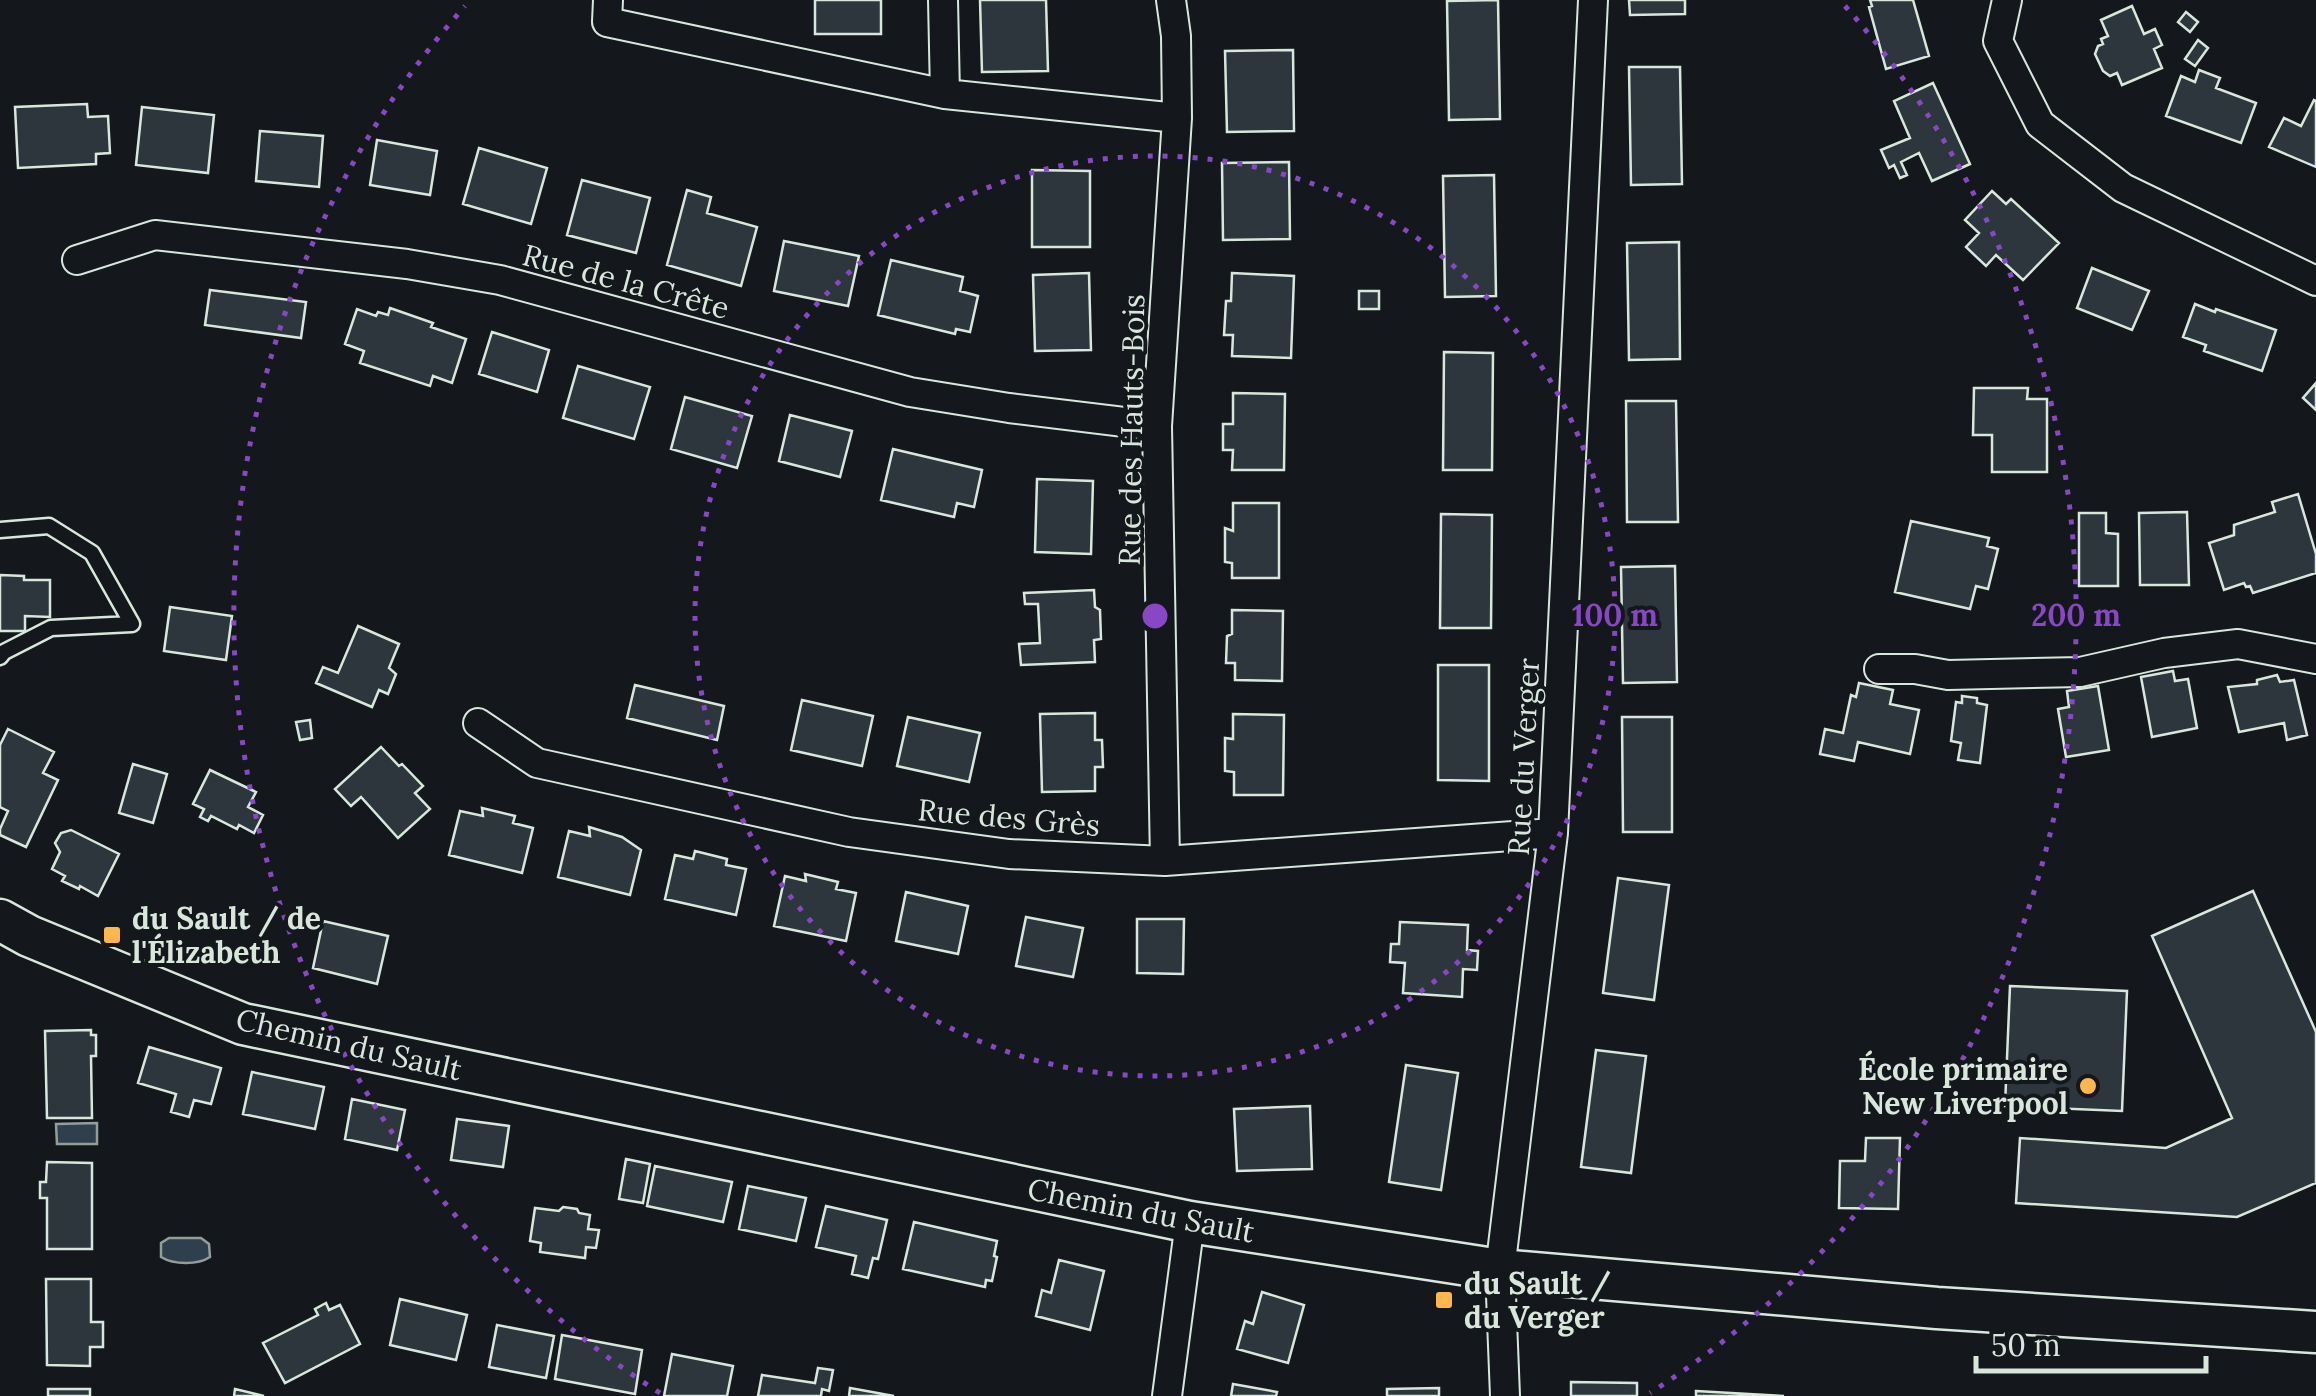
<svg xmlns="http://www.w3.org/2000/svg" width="2316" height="1396" font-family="Lora,serif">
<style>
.water{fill:#2f3f4d;stroke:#939e99;stroke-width:2.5}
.building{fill:#2c363c;stroke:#d8e6dc;stroke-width:2.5}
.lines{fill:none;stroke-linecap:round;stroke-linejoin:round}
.lane-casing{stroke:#d8e6dc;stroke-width:19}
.street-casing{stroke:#d8e6dc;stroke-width:32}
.secondary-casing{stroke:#d8e6dc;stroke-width:45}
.lane{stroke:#14181c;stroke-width:14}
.street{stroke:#14181c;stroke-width:28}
.secondary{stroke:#14181c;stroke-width:40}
.ring{fill:none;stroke:#8948c3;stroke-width:5;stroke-dasharray:5 10}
.poi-dot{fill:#ffb74d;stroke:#14181c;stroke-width:4}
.labels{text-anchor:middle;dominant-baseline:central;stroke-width:8;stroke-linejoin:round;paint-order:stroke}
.street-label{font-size:30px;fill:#d8e6dc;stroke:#14181c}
.poi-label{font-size:30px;font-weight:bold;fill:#d8e6dc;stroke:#14181c;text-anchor:start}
.centre{fill:#8948c3;stroke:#14181c;stroke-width:5}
.ring-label{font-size:30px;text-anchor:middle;font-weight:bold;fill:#8948c3;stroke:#14181c;stroke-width:8;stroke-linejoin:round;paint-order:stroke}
</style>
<rect width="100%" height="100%" fill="#14181c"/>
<path class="water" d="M97,1123V1144H57L56,1124Z
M169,1238H201L209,1244L210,1257C198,1265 174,1265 161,1257V1243Z"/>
<path class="building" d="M815,0H881V34H815Z
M980,0H1046L1048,71L982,72Z
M1498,0L1500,119L1449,120L1447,1Z
M1629,0H1685V14L1630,15Z
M1870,0H1913L1929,56L1886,69L1869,7L1872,6Z
M2132,6L2144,34L2155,29L2162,45L2154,49L2162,68L2122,85L2117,73L2110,76L2103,71L2095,54L2098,46L2103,44L2101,39L2108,36L2101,20Z
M2186,12L2198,22L2190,32L2178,22Z
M2198,40L2208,48L2195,66L2185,59Z
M1293,50L1294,131L1227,132L1225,51Z
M1629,67H1680L1682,184L1631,185Z
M2199,70L2220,78L2216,88L2256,103L2241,143L2166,116L2181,76L2195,82Z
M1933,83L1970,164L1932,181L1919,153L1901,162L1907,175L1900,178L1894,165L1889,168L1881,150L1910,138L1894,101Z
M2314,100L2316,101V167L2269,147L2284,118L2301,126Z
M87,104L88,117L108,116L110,153L96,154V164L18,168L15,107Z
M142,107L214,115L208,173L136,165Z
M260,131L323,136L319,187L256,181Z
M377,140L437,151L430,195L370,185Z
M479,148L547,168L531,224L463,204Z
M1289,162L1290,239L1223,240L1222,163Z
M1032,170L1090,171V247H1032Z
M1494,175L1496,296L1445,297L1443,176Z
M582,180L650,198L636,253L567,235Z
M687,190L711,197L707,213L757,227L741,286L667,265Z
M1992,191L2006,204L2011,199L2059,243L2023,280L1996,255L1986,266L1966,247L1979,233L1965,220Z
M784,241L859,256L848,306L774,291Z
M1679,242L1680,359L1629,360L1627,243Z
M891,260L963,277L960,291L978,296L970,332L956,329L955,334L878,315Z
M2092,268L2149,291L2132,330L2077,308Z
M1089,273L1091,350L1035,351L1033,275Z
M1232,273L1294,276L1291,358L1232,356L1233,335H1224L1226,301H1231Z
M210,290L306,302L301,338L205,325Z
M1359,291H1379V309H1359Z
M2195,304L2215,312L2216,309L2276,330L2262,371L2204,351L2206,345L2183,337Z
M390,308L433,323L431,327L466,339L452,383L433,376L430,386L360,363L364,351L345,344L357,309L376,316L378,312L388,315Z
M492,332L549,350L537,392L479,374Z
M1444,352L1493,353L1492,470H1443Z
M578,366L650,387L634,439L563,418Z
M2316,383V410L2303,398Z
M1974,388H2028L2027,399H2047V472H1992V435H1973Z
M1233,393L1285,394L1284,470H1232L1233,450H1223V424H1233Z
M685,397L752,416L737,468L671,449Z
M1626,401H1676L1678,522H1627Z
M790,415L852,431L840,477L779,461Z
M893,449L982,470L974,507L957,503L954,517L881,500Z
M1037,479L1093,481L1091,554L1035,552Z
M2298,494L2316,554V573L2253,593L2250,586L2246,587L2244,583L2224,590L2209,543L2234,535V525L2275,512L2272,502Z
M1233,503H1279V578H1232V563L1225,562V528L1233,531Z
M2187,512L2189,585H2140L2139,513Z
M2079,513H2106V533L2118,534V586H2079Z
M1441,514L1492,515L1491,628H1440Z
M1911,521L1989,538L1987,546L1998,549L1988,589L1976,586L1970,609L1895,592Z
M1675,566L1677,682L1623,683L1621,567Z
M0,575L24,576V580H50V617L25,616V631H0Z
M1094,590L1095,607L1100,610L1101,639L1094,640L1095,662L1021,665L1019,644L1040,643L1038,604H1025L1024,593Z
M170,607L232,616L226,660L164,651Z
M1232,610L1283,611L1282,681L1235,680V663H1226L1227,636L1232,634Z
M358,626L399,644L389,668L396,674L388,694L379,690L372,707L316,683L323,667L338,673Z
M1438,665H1489V781L1438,780Z
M2173,671L2175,681L2188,679L2197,728L2152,737L2141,677Z
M2277,675L2280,682L2294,680L2307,735L2287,740L2284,723L2239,732L2228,687L2257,684V680Z
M1859,683L1893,690L1890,704L1919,710L1910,754L1858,742L1854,761L1820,754L1825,729L1843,733L1851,695L1856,697Z
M635,685L724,706L717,740L627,718Z
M2098,686L2109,750L2066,757L2058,709L2069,707L2067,691Z
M1962,696L1977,698V703L1987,705L1980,763L1958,760L1961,743L1951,741L1956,702L1962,703Z
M802,700L873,716L862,766L791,750Z
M1095,713V740H1102L1103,767H1095V791L1042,792L1040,714Z
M1233,714L1284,715L1283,795H1234V772L1225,771V738L1233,739Z
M908,717L980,733L969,782L897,766Z
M1622,717H1672V832H1623Z
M310,720L312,738L300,740L296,722Z
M8,729L54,752L43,773L58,780L26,847L0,835V829L8,811L0,807V745Z
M381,747L399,766L402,764L423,786L415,793L430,809L398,838L361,797L351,806L335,789Z
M133,764L167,774L153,823L119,813Z
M210,770L256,792L248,807L263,815L254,833L239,825L237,829L211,816L208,821L200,817L204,809L193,804Z
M482,808L515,816L513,823L533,828L522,873L449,855L460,811L483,816Z
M589,827L622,837L641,850L630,895L558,877L569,831L590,836Z
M71,830L119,854L98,896L80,886L79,889L62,881L65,876L52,869L60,852L55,843L61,833Z
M695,851L727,859L726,865L746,869L736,915L665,899L675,855L693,859Z
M805,874L838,882L836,889L856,893L846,941L774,926L785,876L806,881Z
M1618,878L1669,885L1654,1000L1603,993Z
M2253,891L2316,1032V1183L2237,1217L2016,1203L2020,1138L2166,1148L2232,1118L2152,936Z
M906,892L968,906L958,954L896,941Z
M1026,917L1083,928L1073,977L1016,966Z
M1137,919H1184L1183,974L1137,973Z
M323,921L388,936L377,984L313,968Z
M1400,922L1468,925L1467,950L1478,951L1477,970L1463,969L1462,997L1403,993L1405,963L1390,962L1391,944H1399Z
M2010,986L2127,991L2122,1111L2005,1106Z
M91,1030V1035H96V1056H91L92,1118H47L45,1031Z
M149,1047L221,1068L211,1104L194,1100L189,1117L171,1112L176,1094L138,1083Z
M1596,1050L1646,1056L1631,1173L1581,1167Z
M1406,1065L1458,1073L1441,1190L1389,1182Z
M252,1072L324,1087L315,1129L243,1114Z
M352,1099L405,1110L397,1150L345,1139Z
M1310,1106L1312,1169L1237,1171L1234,1109Z
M457,1119L509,1126L503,1167L451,1160Z
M1866,1138H1900L1898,1209L1839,1208L1840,1161H1865Z
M626,1159L650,1164L643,1203L619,1199Z
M47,1162L92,1163V1249H47V1198H40V1182H46Z
M655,1166L732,1182L723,1222L647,1206Z
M748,1186L806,1198L796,1241L739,1229Z
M826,1206L887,1220L878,1259L873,1258L868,1278L852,1274L856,1256L816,1247Z
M563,1207L577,1209L579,1213L590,1215L588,1229L599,1230L596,1248L586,1247L585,1258L540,1252L541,1243L530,1241L535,1208L559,1211Z
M914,1222L997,1241L994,1256L997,1257L992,1281L986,1280L985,1287L903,1269Z
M1059,1260L1104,1271L1090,1330L1036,1316L1042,1290L1051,1293Z
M46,1279H91V1322H103V1347H90V1366L47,1365Z
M1262,1292L1304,1305L1288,1363L1237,1349L1245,1321L1253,1324Z
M400,1299L467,1315L456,1360L390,1345Z
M326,1303L329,1310L340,1305L360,1344L285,1383L263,1343L318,1315L315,1309Z
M497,1325L554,1336L546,1378L489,1367Z
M562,1335L642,1350L635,1394L555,1379Z
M672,1354L733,1366L727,1396H664Z
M818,1368L833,1370L829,1391L822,1389L821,1396H758L762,1375L815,1383Z
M1571,1382L1637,1383V1396H1571Z
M1233,1384L1277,1392L1276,1396H1231Z
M850,1388L894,1396H849Z
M1439,1388V1396H1387V1389Z
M48,1389H90V1396H48Z
M235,1389L264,1396H234Z
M1696,1391L1784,1396H1696Z"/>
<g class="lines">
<g class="lane-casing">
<path id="lane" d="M0,530L49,526L92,553L132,624L51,628L4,652L0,657"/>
</g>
<g class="street-casing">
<path id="street" d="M608,0L607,22L945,94L1177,118
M943,0L945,94
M2007,0L1998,41L2040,124L2123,188L2316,281
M77,260L155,235L407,264L500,280L910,392L1009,408L1157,426
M1879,669H1915L1948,675L2080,672L2164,653L2238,644L2316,659
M478,723L537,763L849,832L1009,854L1165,861L1553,833
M1165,861L1157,426L1177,118L1176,36L1171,0
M1167,1396L1190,1222
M1505,1396L1500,1270L1553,833L1593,0"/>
</g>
<g class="secondary-casing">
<path id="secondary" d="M0,920L29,936L243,1024L1190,1222L1500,1270L1937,1308L2316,1332"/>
</g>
<use href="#lane" class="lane"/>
<use href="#street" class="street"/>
<use href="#secondary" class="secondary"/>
</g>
<g class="ring">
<circle cx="1155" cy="616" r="460"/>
<path d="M660 1393A921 921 0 0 1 465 6M1845 6A921 921 0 0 1 1650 1393"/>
</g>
<g class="poi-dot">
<rect x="102" y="925" width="20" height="20" rx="5"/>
<circle cx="2088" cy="1086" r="10"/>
<rect x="1434" y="1290" width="20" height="20" rx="5"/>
</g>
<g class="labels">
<g class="street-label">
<text transform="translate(626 281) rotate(15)">Rue de la Crête</text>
<text transform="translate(1131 430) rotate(-89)">Rue des Hauts-Bois</text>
<text transform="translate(1523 757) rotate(-87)">Rue du Verger</text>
<text transform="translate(1009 817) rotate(5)">Rue des Grès</text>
<text transform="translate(349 1044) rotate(13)">Chemin du Sault</text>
<text transform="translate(1141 1210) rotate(11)">Chemin du Sault</text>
</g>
<g class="poi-label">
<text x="132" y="918">du Sault / de<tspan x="132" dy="34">l'Élizabeth</tspan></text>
<text x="2068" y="1069" text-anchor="end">École primaire<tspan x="2068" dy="34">New Liverpool</tspan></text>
<text x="1464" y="1283">du Sault /<tspan x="1464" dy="34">du Verger</tspan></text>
</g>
</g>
<circle cx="1155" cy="616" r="15" class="centre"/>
<g class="ring-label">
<text x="1615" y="626">100 m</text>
<text x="2076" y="626">200 m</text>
</g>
<path d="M1976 1356v15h230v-15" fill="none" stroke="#d8e6dc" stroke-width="5"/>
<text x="1991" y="1356" font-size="30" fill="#d8e6dc" stroke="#14181c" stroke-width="8" paint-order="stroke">50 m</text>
</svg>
